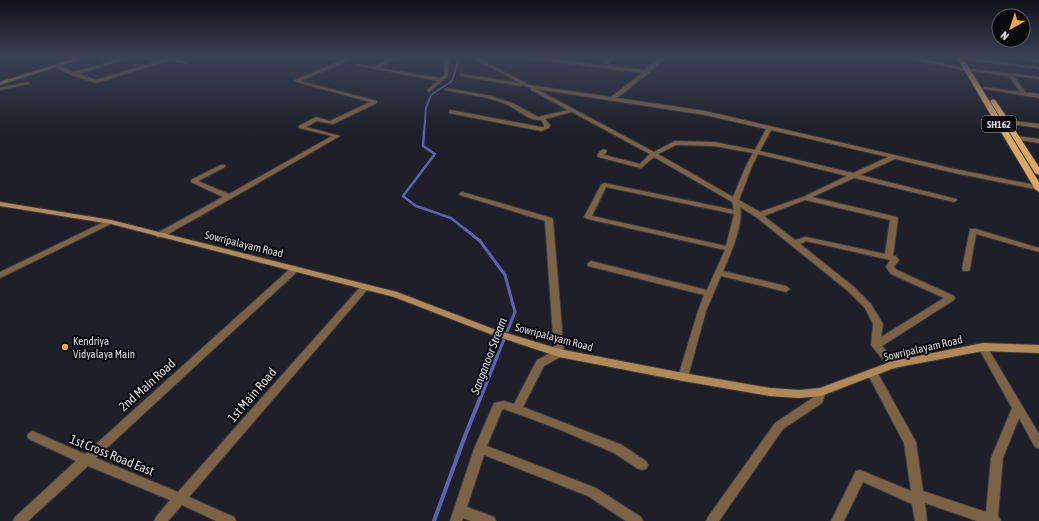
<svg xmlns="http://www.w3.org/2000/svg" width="1039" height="521" font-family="'Asap Condensed',sans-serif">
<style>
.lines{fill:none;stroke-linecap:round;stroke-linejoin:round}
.stream-far3{stroke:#5f62b1;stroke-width:2}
.stream-far2{stroke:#5f62b1;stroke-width:2.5}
.stream-far1{stroke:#5f62b1;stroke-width:3}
.stream{stroke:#5f62b1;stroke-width:4}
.street-casing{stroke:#393a43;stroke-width:2}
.secondary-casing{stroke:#393a43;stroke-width:2}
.primary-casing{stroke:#393a43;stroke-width:2}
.street{fill:#7c6345;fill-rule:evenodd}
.secondary{fill:#b18957;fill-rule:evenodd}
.primary{fill:#daa764;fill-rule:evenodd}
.poi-dot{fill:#efa73e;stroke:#09090e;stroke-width:1.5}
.labels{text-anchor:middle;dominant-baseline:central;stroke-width:4;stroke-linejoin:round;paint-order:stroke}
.shield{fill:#09090e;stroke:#9d9ea4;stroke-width:1}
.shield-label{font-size:10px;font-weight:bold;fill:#dddee5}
.street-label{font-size:11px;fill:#dddee5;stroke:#09090e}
.poi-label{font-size:11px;fill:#dddee5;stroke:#09090e;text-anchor:start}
.water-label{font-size:12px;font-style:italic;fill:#dbdef4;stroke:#09090e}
.near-street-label{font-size:13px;fill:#dddee5;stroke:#09090e}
</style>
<rect width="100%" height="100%" fill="#1e1f29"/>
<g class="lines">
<path class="stream-far3" d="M424,133L426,108L431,95L452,81L459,58"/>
<path class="stream-far2" d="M424,132L423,146L435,154L403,196L416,206L451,218L466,230"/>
<path class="stream-far1" d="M465,229L480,241L505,275L515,312L497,357"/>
<path class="stream" d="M434,521L465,436L497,356"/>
<g class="street-casing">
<path id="street" d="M121,58H129L79,74L96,80L168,58H173L188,63L186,64L170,60L96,83L71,75L55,67L59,66L74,72Z
M146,58H151V59L149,60Z
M347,58H354L300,81L377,101V103L333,124L317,121L306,127L340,136L232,198L163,237H157L156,235L157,233L223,197L191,182V180L221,165H225V167L198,181L229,194L332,136L299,128V126L316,117L330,121L370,102L293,81Z
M390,58H396L379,68L440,78L444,76L445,58H449L448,76L429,92L427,91V90L438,81L355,65L357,64L374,67Z
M473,58H479L529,85L611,97L642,73L525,58H541L645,70L660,58H665L649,73L617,98L705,111L950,168L1039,186V190L950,172L895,159L860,175L956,199L957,200L954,202L854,178L812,197L897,217L898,219L893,256H896L899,260L894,267L897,270L954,296L955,298L954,300L882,346L898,365L896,368L893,369L890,368L871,345L873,324L865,308L848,291L756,217L740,207C744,223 730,256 723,271L786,286L790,289L786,292L721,276L706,311L688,377L687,380L683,381L679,380L678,377L698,311L704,295L588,266L587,264L591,261L707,290L725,250L588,219L584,217L601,185L604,183L734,210L732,202L654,157L641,168L598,157C596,155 601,150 604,149L607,151L604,155L640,164L650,154L572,112L545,119L550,125L549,128L541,131L449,113V111L451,110L541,127H544V125L541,120C532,122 517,110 510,106C490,96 466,95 445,90V89L447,88L491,96L512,103L538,117L568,110L531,90V88L522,85L520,86L460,76V74H462L520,83ZM536,89L705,115L766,129L755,150L714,142L675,141L654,152ZM771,130L888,157L853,173L760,151ZM676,145L714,146L753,153L746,166L733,197L658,154ZM758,154L847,176L803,197L760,212L739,200L752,166ZM606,187L734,214L726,246L592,216ZM805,200L890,220L885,254L806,237L795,240L764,216ZM806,241L890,260L886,267L891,274L944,298L881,337L883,324L871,304L854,287L800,244Z
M608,58H613L608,64H604V63Z
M908,58H918L964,68L1039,77V79L1014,76L1025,92L1039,94V98L985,89L983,88L985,87L1020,92L1009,76L972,71L970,72Z
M966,58L1039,67V69L968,60Z
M1018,58L1039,60V62L1020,59Z
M27,82H29V84L0,90V88Z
M1006,120L1039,124V128L1004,123V121Z
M1016,136L1039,139V143L1014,139L1013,138Z
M462,192L552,218L553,220L564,353L562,356L544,366L523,407L622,445L646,461L648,465L646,469L642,470L638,469L614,453L561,430L504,409L502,410L487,446L596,488L641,517L643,521H626L588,496L484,455L467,507L494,517L496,521H471L463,518L462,521H450L474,449L494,403L504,401L514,404L537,360L554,351L545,221L460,195L459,194Z
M108,220H111L115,222L0,278V272Z
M970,229H976L1039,248V252L976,234L970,269L969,271H963L962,269Z
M295,266L299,269L298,271L96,458L178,492L362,285H368L369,287L368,289L189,497L234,517L236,521H216L182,505L168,521H154L156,517L170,500L88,466L28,521H13L15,517L76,461L29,439L27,436L29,433L33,431L37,433L85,454L292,267Z
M983,343L986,345L1039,434V449L1035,447L1019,418L1003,458L998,516L1001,521H977L925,503L927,521H915L912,504L863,482L844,521H831L856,471L860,470L911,491L904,443L867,373L868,370L872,369L876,370L916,442L923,491L986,512L991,458L1012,408L978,347L980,345Z
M821,388L825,389L826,392L822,403L783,429L719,521H706L708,517L775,423L814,397L817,389Z"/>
</g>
<g class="secondary-casing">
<path id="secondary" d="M76,58H84L0,85V82Z
M0,202L111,220L397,292L496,330L559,349L683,373L770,388L799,390L820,388L893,361L983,343L1039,345V353L983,351L894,368L821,396L799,398L770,396L683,381L559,357L490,334L394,297L111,224L0,206Z"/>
</g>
<g class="primary-casing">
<path id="primary" d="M957,58H963L1039,182V192L1035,189Z
M993,99L996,101L1039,167V175L1035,173L990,101Z"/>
</g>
<use href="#street" class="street"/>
<use href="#secondary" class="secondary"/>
<use href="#primary" class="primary"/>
</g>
<linearGradient id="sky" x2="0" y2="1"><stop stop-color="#101117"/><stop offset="0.44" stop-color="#3b4254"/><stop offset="1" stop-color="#3b4254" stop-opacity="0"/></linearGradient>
<rect width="1039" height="131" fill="url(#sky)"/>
<circle class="poi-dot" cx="65" cy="347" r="4"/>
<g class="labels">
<rect class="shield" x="982" y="116" width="34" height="16" rx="3"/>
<g class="shield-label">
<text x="999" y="124">SH162</text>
</g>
<g class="street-label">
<text transform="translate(244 244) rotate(14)">Sowripalayam Road</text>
<text transform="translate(554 337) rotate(15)">Sowripalayam Road</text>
<text transform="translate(923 348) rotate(-13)">Sowripalayam Road</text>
</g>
<g class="poi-label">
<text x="73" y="341">Kendriya<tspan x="73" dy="13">Vidyalaya Main</tspan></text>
</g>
<g class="water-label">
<text transform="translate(489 356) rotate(-69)">Sanganoor Stream</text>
</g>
<g class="near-street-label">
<text transform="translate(147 385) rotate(-42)">2nd Main Road</text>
<text transform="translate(252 395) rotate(-49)">1st Main Road</text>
<text transform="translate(112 455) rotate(22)">1st Cross Road East</text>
</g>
</g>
<g transform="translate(1011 28) rotate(219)"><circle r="19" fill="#09090e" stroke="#5e5e64"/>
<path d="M0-3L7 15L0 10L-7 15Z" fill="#efa73e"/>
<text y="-6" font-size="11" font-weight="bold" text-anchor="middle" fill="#dddee5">N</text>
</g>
</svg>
